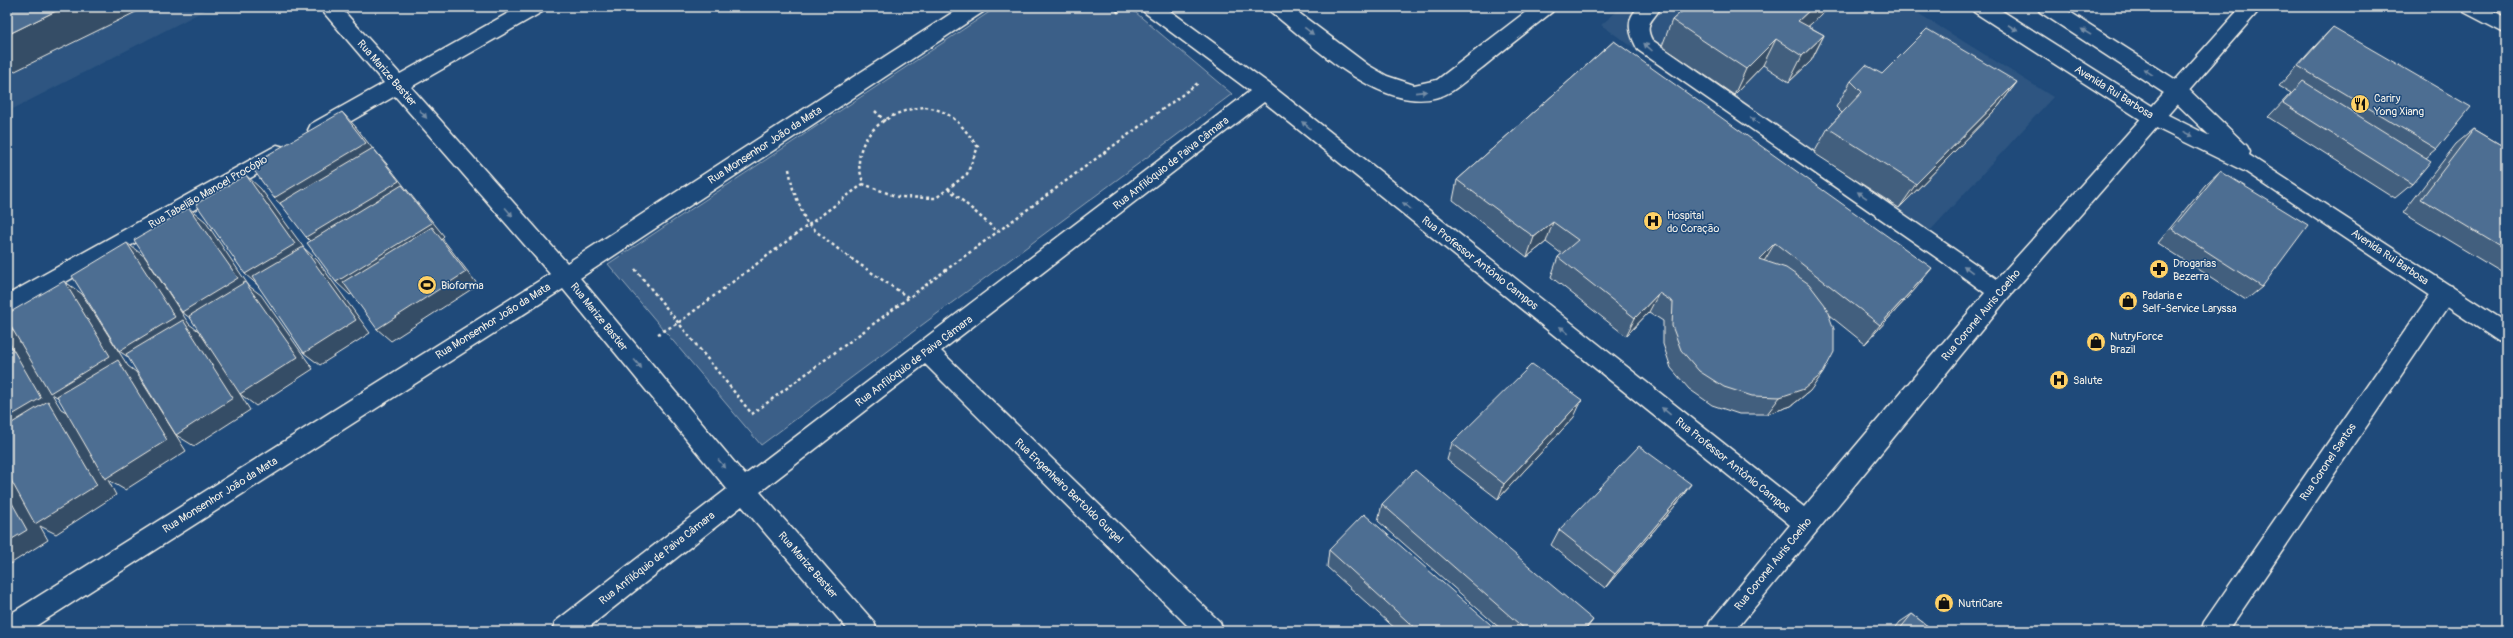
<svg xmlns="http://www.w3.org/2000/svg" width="2513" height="638" font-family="Pangolin,sans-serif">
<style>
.built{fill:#2d5581}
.green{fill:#3a5f88;stroke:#97a8b8}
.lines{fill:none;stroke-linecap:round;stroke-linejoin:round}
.minor-casing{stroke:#f4f1e8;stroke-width:3}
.major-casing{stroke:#f4f1e8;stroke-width:3}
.path{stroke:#f4f1e8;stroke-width:2.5;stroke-dasharray:3 3;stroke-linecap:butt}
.minor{fill:#1f4a7a;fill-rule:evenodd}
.major{fill:#1f4a7a;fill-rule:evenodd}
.wall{fill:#425f7e;stroke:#f4f1e8}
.shaded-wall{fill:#364d66;stroke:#f4f1e8;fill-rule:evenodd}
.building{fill:#4d6e92;stroke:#f4f1e8}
.oneway{fill:#748da6}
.labels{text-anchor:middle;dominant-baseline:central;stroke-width:3;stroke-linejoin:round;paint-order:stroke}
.street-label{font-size:11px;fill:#f4f1e8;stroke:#1f4a7a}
.poi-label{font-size:11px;fill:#f4f1e8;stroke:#1f4a7a;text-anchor:start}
</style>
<rect width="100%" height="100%" fill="#1f4a7a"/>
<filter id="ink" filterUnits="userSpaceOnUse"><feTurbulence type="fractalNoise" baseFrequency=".025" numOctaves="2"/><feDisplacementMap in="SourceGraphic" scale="8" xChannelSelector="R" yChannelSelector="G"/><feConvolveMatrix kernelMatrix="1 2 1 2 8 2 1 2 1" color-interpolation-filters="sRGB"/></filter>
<g filter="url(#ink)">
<path class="built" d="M7,7H211L7,112Z
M1622,7H1908L2053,97L1918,244L1601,25Z"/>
<path class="green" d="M997,7H1129L1232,94L761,445L608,264Z"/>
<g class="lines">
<g class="minor-casing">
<path id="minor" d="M319,7H340L400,74L519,7H545L542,12L411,87L567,263L961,7H986L983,12L580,278L745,475L1250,91L1144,12L1141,7H1165L1271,85L1804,507L1985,293L1940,260L1638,50C1630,35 1624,20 1639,7H1661C1654,20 1643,23 1652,40L1997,279L2241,7H2262L2007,299L1735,631H1707L1710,622L1790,525L1264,102L941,351L1220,622L1223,631H1193L925,364L760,492L874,622L877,631H849L742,506L584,631H552L555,622L727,489L563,289L28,631H7V616L550,274L395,96L325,136L318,138L311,136L308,130L311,124L384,83Z
M1268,7H1291L1368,65L1387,76L1414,85L1437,80L1532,7H1555L1552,12C1529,30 1506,48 1483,67C1473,74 1463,84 1452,91C1393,126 1314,46 1271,12Z
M2461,7H2487L2506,18V34L2464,12Z
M277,145L284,147L287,153L284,159L7,315V295Z
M2444,284L2452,286L2455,293L2452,300L2228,631H2201L2204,622L2436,286Z"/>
</g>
<g class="major-casing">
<path id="major" d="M1971,7H1996L2160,111L2210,136L2170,97L2040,12L2037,7H2062L2184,85L2247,146L2250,152L2249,155L2506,322V344L2498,341L2246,172L2146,123L1974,12Z"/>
</g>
<path class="path" d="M1112,7L1119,13
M925,107C953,111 962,126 978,147L967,174L936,198L898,197L863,184C862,177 859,170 859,162C860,128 896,109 925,107Z
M875,111L885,121
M789,169L793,189L807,224L843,253L909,298
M948,188L998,232
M635,269L752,414L1198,83
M658,334L678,323L863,184"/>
<use href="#minor" class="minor"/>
<use href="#major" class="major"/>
</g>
<path class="wall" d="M1687,7H1830L1808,26L1824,35L1811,61L1789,82L1763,65L1734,95L1662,46L1672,20Z
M2333,27L2437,149L2426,158L2412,184L2395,198L2268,117L2291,93L2279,86L2314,47Z
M1614,41L1917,287L1865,344L1829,315L1810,391L1791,406L1767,414H1739L1712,405L1689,389L1671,368L1663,344V321L1649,312L1626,336L1551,277L1558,257L1562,254L1546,242L1527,257L1453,200L1457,180Z
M1882,74L2017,82L1998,107L1899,208L1814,153L1828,128L1842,113L1836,107L1851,81Z
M2474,129L2506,148V275L2403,213L2456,144Z
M2220,171L2262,287L2246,300L2158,243L2205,185Z
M1574,417L1498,499L1447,460L1452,443Z
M1680,500L1605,588L1551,545L1559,530Z
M1382,504L1585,631H1503L1378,521Z
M1329,550L1498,631H1398L1327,567Z
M1912,614L1934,631H1893L1900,622Z"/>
<path class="shaded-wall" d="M64,7H146L7,75V35Z
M1813,7H1830L1786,46L1798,21Z
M1824,35L1811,61L1789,82L1802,56Z
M1776,39L1763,65L1734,95L1746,69Z
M2017,82L1998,107L1899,208L1916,184Z
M342,112L355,126L379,157L289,212L274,198Z
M373,148L386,163L411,195L444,236L442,238L478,285L391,341L377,329L440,239L350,295L336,282L320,251L306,237Z
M246,175L261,189L304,248L317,260L370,333L320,365L304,353L260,287L245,274Z
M189,208L205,221L249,286L261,295L313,369L256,406L240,394L250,410L194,446L176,435L137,363L119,351L127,243L145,257L189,324L200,332L199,325L182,312Z
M1553,222L1546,242L1527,257L1534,237Z
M1775,243L1763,263L1759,259Z
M1932,268L1917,287L1865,344L1880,325Z
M64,281L82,294L128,366L136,372L186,451L125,490L108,480L116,495L56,534L40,526L48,540L7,566V327L16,333ZM52,394L69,404L68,413L61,409Z
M1659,293L1649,312L1626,336L1635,318Z
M1823,373L1810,391L1791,406L1767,414L1780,397Z
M1582,400L1574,417L1498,499L1504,484Z
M1691,484L1680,500L1605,588L1615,574Z
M1593,620L1585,631H1583Z"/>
<path class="building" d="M7,7H64L7,35Z
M1687,7H1813L1798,21L1824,35L1802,56L1776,39L1746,69L1672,20Z
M2333,27L2471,107L2437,149L2298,66Z
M1927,29L2017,82L1916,184L1828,128L1862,92L1851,81L1866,65L1882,74Z
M1614,41L1932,268L1880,325L1775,243L1759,259L1786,268L1809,284L1825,305L1834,329V352L1823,373L1804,389L1780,397L1752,396L1724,387L1699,371L1681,350L1672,326L1673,302L1659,293L1635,318L1558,257L1578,240L1553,222L1534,237L1457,180Z
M2303,81L2431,161L2412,184L2283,103Z
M342,112L366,143L274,198L250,165Z
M2474,129L2506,148V250L2421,199Z
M373,148L399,181L306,237L280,203Z
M2220,171L2308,225L2262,287L2172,229Z
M246,175L295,244L245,274L196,204Z
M402,185L432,223L336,282L307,243Z
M189,208L238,278L182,312L134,240Z
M432,227L466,272L377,329L343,282Z
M127,243L175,317L119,351L72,276Z
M303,247L356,320L304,353L252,277Z
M64,281L110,356L50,393L7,320V314Z
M245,282L298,357L240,394L189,316Z
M183,320L233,398L176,435L126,354Z
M7,339L41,398L7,418Z
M118,360L167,440L105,479L57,396Z
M1532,364L1582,400L1504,484L1452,443Z
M48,401L97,485L35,524L7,473V426Z
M1639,446L1691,484L1615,574L1559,530Z
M1415,470L1593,620L1583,631H1527L1382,504Z
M7,494L27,530L7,542Z
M1364,514L1498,631H1418L1329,550Z
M1912,614L1934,631H1898Z"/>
<defs><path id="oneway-solid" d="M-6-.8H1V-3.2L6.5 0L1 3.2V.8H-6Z"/></defs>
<g class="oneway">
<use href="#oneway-solid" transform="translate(2013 28) rotate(33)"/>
<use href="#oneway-solid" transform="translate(1309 31) rotate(38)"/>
<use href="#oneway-solid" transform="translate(2086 32) rotate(-148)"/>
<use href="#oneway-solid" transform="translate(1648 47) rotate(-138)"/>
<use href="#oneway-solid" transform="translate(2148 72) rotate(-146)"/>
<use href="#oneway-solid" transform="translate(1421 92) rotate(-6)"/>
<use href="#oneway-solid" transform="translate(423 114) rotate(49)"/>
<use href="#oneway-solid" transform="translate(1755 121) rotate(-145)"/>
<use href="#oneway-solid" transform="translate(1306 125) rotate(-141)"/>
<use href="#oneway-solid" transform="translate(2188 134) rotate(26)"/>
<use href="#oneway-solid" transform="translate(1862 195) rotate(-145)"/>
<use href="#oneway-solid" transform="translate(1407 206) rotate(-141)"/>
<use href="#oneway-solid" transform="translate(509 212) rotate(49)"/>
<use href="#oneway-solid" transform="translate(1968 269) rotate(-143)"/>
<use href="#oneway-solid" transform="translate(1564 330) rotate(-141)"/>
<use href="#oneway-solid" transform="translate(638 364) rotate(50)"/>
<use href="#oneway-solid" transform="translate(1666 411) rotate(-141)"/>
<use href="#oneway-solid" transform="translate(722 464) rotate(50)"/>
</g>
</g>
<defs>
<g id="restaurant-disc" transform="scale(1)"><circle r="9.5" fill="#ffd166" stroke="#1f4a7a"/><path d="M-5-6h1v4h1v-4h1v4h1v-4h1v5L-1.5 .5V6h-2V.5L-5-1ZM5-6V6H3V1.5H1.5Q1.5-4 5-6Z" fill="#111"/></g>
<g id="hospital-disc" transform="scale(1)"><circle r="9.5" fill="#ffd166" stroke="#1f4a7a"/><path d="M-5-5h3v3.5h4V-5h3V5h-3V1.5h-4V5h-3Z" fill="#111"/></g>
<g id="pharmacy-disc" transform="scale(1)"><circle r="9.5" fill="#ffd166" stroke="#1f4a7a"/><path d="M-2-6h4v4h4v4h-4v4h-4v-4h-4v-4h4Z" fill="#111"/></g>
<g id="stadium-disc" transform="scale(1)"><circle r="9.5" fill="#ffd166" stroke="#1f4a7a"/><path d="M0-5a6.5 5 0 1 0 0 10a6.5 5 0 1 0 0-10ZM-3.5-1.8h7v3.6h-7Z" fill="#111"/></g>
<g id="shop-disc" transform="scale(1)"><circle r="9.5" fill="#ffd166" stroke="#1f4a7a"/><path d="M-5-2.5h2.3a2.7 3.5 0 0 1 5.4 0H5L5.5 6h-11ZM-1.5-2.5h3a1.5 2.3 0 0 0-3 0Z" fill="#111"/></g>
</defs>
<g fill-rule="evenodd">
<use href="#restaurant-disc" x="2360" y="104"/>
<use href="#hospital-disc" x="1653" y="221"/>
<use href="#pharmacy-disc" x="2159" y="269"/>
<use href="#stadium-disc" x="427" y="285"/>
<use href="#shop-disc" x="2128" y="301"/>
<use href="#shop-disc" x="2096" y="342"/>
<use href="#hospital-disc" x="2059" y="380"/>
<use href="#shop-disc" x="1944" y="603"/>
</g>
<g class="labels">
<g class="street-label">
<text transform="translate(387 73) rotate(49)">Rua Marize Bastier</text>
<text transform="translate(2114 92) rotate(32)">Avenida Rui Barbosa</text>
<text transform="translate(765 145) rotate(-33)">Rua Monsenhor João da Mata</text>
<text transform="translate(1171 163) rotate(-38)">Rua Anfilóquio de Paiva Câmara</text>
<text transform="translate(208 192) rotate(-30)">Rua Tabelião Manoel Procópio</text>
<text transform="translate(2390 257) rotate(34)">Avenida Rui Barbosa</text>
<text transform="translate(1480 263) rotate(38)">Rua Professor Antônio Campos</text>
<text transform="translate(1981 315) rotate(-50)">Rua Coronel Auris Coelho</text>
<text transform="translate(599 317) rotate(51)">Rua Marize Bastier</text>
<text transform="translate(493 321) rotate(-32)">Rua Monsenhor João da Mata</text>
<text transform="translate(914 361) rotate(-37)">Rua Anfilóquio de Paiva Câmara</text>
<text transform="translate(2328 462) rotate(-56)">Rua Coronel Santos</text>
<text transform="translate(1733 465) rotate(39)">Rua Professor Antônio Campos</text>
<text transform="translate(1069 491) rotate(44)">Rua Engenheiro Bertoldo Gurgel</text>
<text transform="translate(220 495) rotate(-32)">Rua Monsenhor João da Mata</text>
<text transform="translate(657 558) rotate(-38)">Rua Anfilóquio de Paiva Câmara</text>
<text transform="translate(1773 564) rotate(-51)">Rua Coronel Auris Coelho</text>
<text transform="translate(808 565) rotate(49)">Rua Marize Bastier</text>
</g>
<g class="poi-label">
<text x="2374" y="98">Cariry<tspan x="2374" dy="13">Yong Xiang</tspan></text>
<text x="1667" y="215">Hospital<tspan x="1667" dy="13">do Coração</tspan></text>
<text x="2173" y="263">Drogarias<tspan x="2173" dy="13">Bezerra</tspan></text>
<text x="441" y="285">Bioforma</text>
<text x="2142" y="295">Padaria e<tspan x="2142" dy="13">Self-Service Laryssa</tspan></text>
<text x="2110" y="336">NutryForce<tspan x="2110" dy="13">Brazil</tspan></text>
<text x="2073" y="380">Salute</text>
<text x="1958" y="603">NutriCare</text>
</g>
</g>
<rect width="2513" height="638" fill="none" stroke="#1f4a7a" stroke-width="24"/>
<rect x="12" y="12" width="2489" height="614" fill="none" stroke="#f4f1e8" stroke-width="1.5" filter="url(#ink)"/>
</svg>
